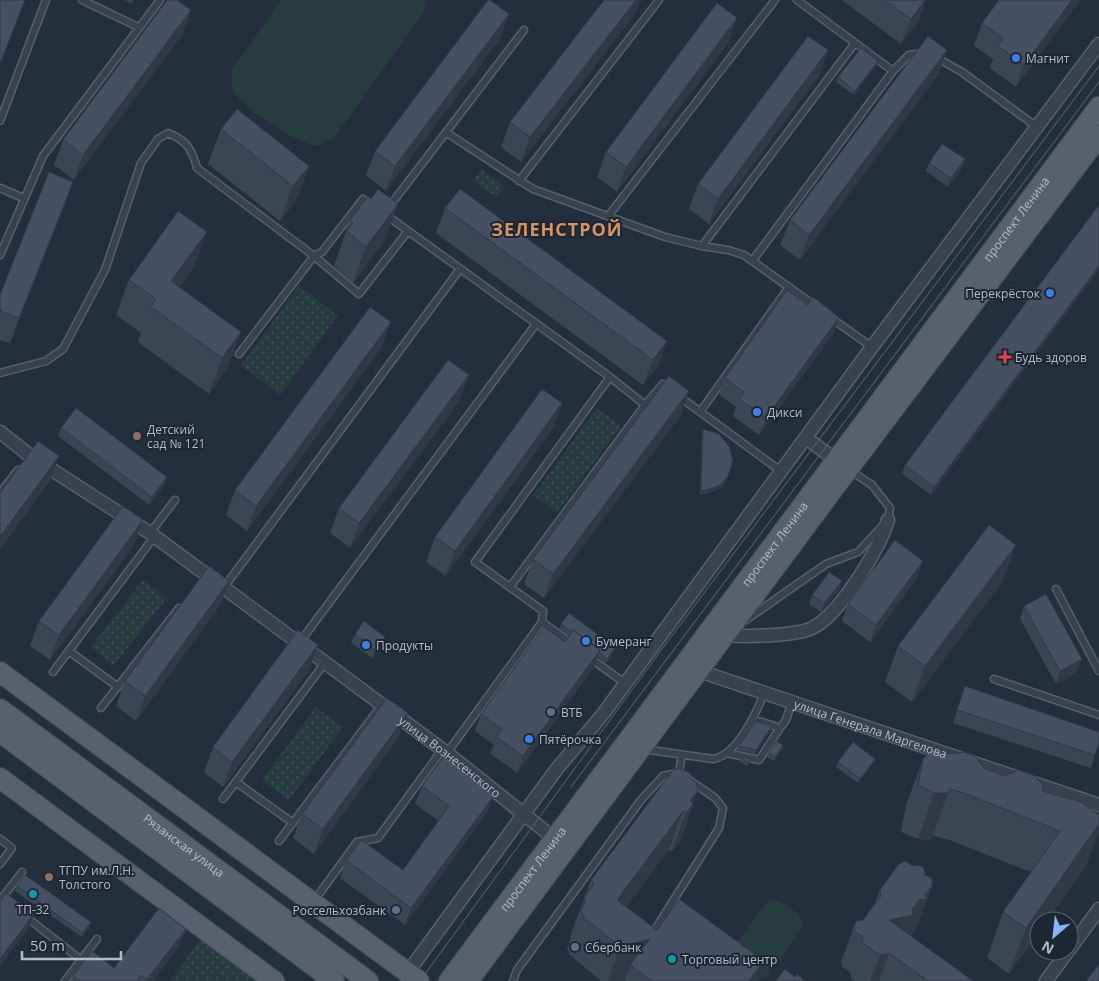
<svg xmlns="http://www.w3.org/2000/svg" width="1099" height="981" font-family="'Open Sans',sans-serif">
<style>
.park{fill:url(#park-dots)}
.pitch{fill:#263c3f}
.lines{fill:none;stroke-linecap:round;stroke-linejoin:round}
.service-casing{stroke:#565f6c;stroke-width:9}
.minor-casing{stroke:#565f6c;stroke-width:15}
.primary-casing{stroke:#414a57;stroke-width:22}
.service{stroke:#38414e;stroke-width:6}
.minor{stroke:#38414e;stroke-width:12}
.primary{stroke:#56606e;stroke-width:20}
.tram{stroke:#5a6575;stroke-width:1}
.wall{fill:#3b4654}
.shaded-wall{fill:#303945}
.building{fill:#455162;stroke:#303945}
.shop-dot{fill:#3f7fe0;stroke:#1d2633;stroke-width:2}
.health-dot{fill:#e0444e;stroke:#1d2633;stroke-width:2}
.education-dot{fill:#8d6e63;stroke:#1d2633;stroke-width:2}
.service-dot{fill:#5c6f8a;stroke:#1d2633;stroke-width:2}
.culture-dot{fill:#0f9aa8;stroke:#1d2633;stroke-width:2}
.labels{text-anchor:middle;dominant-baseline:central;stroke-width:4;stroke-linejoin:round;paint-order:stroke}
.poi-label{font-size:12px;fill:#b4bcc9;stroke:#1d2633;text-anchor:start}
.street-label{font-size:12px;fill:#b4bcc9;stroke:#1d2633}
.district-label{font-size:18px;font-weight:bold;letter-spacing:1px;fill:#d59563;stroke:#1d2633}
</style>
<defs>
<pattern id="park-dots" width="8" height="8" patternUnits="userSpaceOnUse" patternTransform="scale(1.25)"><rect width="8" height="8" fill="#263c3f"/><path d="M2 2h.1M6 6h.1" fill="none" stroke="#435659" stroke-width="1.8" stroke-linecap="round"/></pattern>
</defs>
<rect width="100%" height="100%" fill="#242f3e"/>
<path class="park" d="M482,169L505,187L496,198L473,180Z
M299,286L338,316L280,395L241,365Z
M597,408L621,426L557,513L533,495Z
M143,580L167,598L114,665L91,647Z
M316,707L343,727L289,800L262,780Z
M204,934L268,981H170Z"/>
<path class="pitch" d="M281,0H426L424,12L334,138C330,140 324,144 320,145C303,148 247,111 237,96C231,88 231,80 232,70Z
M771,900C784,900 802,914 803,926L767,977L762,980L755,979L731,951L766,903Z"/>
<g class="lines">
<g class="service-casing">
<path id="service" d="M82,0L138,27
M797,0L893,71
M937,58L962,72L1037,127
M0,121L46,0
M447,133L533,189L665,237L702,246L728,250L744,255L815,306
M519,181L659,0
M0,188L23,198
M389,207L524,30
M386,215L610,377L645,405
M609,215L775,0
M702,246L855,43
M0,255L43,156L160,0
M753,260L893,71L909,55L923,53
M831,318L872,347
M239,354L314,256L359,294L408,231
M0,373L46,361L63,349L105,270L141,163L158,139L168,133C186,140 192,149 197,168L314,256L322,252L363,199L370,204
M680,397L782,472
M700,412L789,287
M0,493L18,470
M150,533L175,500
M225,586L460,269
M510,587L645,405L663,384L668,388
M1056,589L1099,671
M746,620L826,564L858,552L888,520L890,508L872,485L851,471
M300,642L536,324
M572,644L542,622L543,611L475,562L610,377
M69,651L118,687
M590,658L626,684
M53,672L154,537
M994,679L1099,715
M101,708L179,608
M753,719L780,728L786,720L792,702
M643,749L713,759C737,755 756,714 764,693
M447,753L542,622
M727,753L759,760L780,728
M679,772L682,755
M236,782L293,823
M223,799L324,664
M0,839L12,848L0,864
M279,841L381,706
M314,901L357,842L378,838L442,750
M9,903L2,898L22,872
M25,916L81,960
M651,936L719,828L723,808L715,798L689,780
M65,981L97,939
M513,981L517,970L641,800L663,776L677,773"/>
</g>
<g class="minor-casing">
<g id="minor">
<path id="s1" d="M0,432L29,455L150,533L447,753L555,839"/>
<path d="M806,438L836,460"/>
<path d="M725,635C744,637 796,636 812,628C840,615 879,549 888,520"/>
<path id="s2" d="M699,671L1099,805"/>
<path d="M1069,950L1099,909"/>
<path d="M408,972L556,770L603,714L872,347L1099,44"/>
<path d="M1046,981L1068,951"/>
</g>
</g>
<g class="primary-casing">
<g id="primary">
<path d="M0,672L419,981"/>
<path id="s3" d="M0,709L368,981"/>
<path d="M0,732L334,981"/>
<path d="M0,778L274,981"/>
<path id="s4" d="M449,981L1099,107"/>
<path d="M468,981L831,492L1099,136"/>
</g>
</g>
<use href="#service" class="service"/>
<use href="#minor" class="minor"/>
<use href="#primary" class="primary"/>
<path class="tram" d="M571,787L1099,82
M420,981L656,657L1099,66"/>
</g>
<path class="wall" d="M125,0H134L131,4Z
M842,0H926L918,22L901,44Z
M999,0H1080L1016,87L990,68L993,59L974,46L982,23Z
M191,10L182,35L74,180L54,165L63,140Z
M509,14L500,39L386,191L366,175L375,151Z
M635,14L521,162L501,147L510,122Z
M737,18L728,43L617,192L597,177L606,152Z
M828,50L819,75L709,224L689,209L698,184Z
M947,50L938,75L800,260L780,245L790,220Z
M878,61L877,65L854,95L836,82L838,77Z
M221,129L309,166L296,201L280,221L208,164Z
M965,159L962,168L948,187L926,171L929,163Z
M73,182L64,207L10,343L0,340V295Z
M371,199L385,240L353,283L334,266L350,220Z
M1099,205V270L931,495L902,474L905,465Z
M445,208L667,341L658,366L643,385L436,233Z
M194,267L179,287L228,367L209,394L138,342L141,333L116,315L129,280Z
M807,305L839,317L833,334L759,435L733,416L736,407L719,395L725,378Z
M382,347L247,531L226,515L235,490Z
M689,391L680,416L544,598L524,584L533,559Z
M460,400L350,548L330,533L339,508Z
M562,403L553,428L446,576L426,562L435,537Z
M61,428L164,486L149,505L58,436Z
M703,429L727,480L722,487L715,491L700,495L702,434Z
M143,520L134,545L50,660L30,646L39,621Z
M917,578L870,642L842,621L848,604Z
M229,581L220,605L136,721L116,706L125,681Z
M1003,581L912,702L885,682L898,646Z
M839,590L821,612L809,604L812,595Z
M1024,606L1077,672L1056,684L1020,619Z
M561,624L614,652L606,663L598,657L594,667L517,773L490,753L494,745L475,731L481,714L565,642L569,636L559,629Z
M355,634L385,637L382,646L372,658L351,643Z
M309,670L223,787L204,772L213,747Z
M965,686L1099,743L1091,768L953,723Z
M771,730L755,754L737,750L739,746Z
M398,738L314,854L293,838L302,814Z
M783,745L782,749L774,761L767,757L769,753Z
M740,756L751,759L747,766L739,761Z
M875,759L873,763L858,783L836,767L838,762Z
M923,759L984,768L1099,815V830L1087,864L1047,921H1039L1009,974L987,958L1003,912L1031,872L947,839L933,836L931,840L918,839L901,832L906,805Z
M691,778L698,790L680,842L672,851L669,849L626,907L657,930L757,981H625V980L622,981H601L570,955L567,949L571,937L570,936L591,880Z
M422,786L488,811L405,925L340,878L346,860L403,870L439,821L415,804Z
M913,866L925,875L932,886L919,921L917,924L913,935H909L973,981H854L851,978L850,972L842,967L841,962L854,926L863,920L875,903L880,890Z
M17,886L91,922L90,926L82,937L15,891Z
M186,929L179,946L153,981H71L73,976L114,968Z"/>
<path class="shaded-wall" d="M636,0H641L635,14L521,162L530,137Z
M925,0H926L918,22L901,44L911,19Z
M1072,0H1080L1016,87L1024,65Z
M191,10L182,35L74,180L83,155Z
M509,14L500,39L386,191L395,166Z
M737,18L728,43L617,192L626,167Z
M828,50L819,75L709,224L718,199Z
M947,50L938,75L800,260L809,235Z
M878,61L877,65L854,95L855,91Z
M965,159L962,168L948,187L951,178Z
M309,166L296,201L280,221L293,186Z
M73,182L64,207L10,343L19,318Z
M398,204L385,240L353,283L366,247Z
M207,232L194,267L160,314L171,281Z
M1099,266V270L931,495L934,487Z
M839,317L833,334L759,435L766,418Z
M391,322L382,347L247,531L256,506Z
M241,332L228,367L209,394L222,358Z
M667,341L658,366L643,385L653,360Z
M469,375L460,400L350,548L359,523Z
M689,391L680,416L544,598L553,574Z
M562,403L553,428L446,576L455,551Z
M59,456L50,481L0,550V537Z
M728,476L727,480L722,487L715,491L700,495L701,491Z
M167,477L164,486L149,505L152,497Z
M143,520L134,545L50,660L59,635Z
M1016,545L1003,581L912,702L925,666Z
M923,561L917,578L870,642L876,625Z
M229,581L220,605L136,721L145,696Z
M842,581L839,590L821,612L824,603Z
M385,637L382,646L372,658L375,650Z
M318,645L309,670L223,787L232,762Z
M615,647L614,652L606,663L607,659Z
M600,650L594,667L517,773L523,756Z
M1082,659L1077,672L1056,684L1060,671Z
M408,713L398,738L314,854L323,829Z
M772,726L771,730L755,754L756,750Z
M783,745L782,749L774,761L775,757Z
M875,759L873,763L858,783L860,779Z
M698,790L680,842L672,851L690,801Z
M934,793H948L931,840L918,839Z
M495,794L488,811L405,925L411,908Z
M683,811L669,849L605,935L617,900Z
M1099,824V830L1087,864L1047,921H1039V932L1009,974L1026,928Z
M932,886L919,921L917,924L913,935L907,934L889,920L912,909Z
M34,914L30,926L0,966V959Z
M91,922L90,926L82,937L83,933Z
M186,929L179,946L153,981H146Z
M650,939L630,965L625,980L622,981H608L620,947Z
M889,953L879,981H870L880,955Z
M764,961L757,981H749Z"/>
<path class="building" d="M0,0H25L0,64Z
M167,0H177L191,10L83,155L63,140Z
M488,0H490L509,14L395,166L375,151Z
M604,0H636L530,137L510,122Z
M884,0H925L911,19Z
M999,0H1072L1024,65L998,46L1003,38L982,23Z
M717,3L737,18L626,167L606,152Z
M808,36L828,50L718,199L698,184Z
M928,36L947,50L809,235L790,220Z
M861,48L878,61L855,91L838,77Z
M237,109L309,166L293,186L221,129Z
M942,144L965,159L951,178L929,163Z
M49,172L73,182L19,318L0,311V295Z
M378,189L398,204L366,247L347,231L353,223L350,220L368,196L371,199Z
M460,189L667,341L653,360L445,208Z
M1099,205V266L934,487L905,465Z
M178,211L207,232L171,281L241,332L222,358L151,307L156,299L129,280Z
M787,290L807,305L813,297L839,317L766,418L739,399L744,392L725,378Z
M370,307L391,322L256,506L235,490Z
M448,360L469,375L359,523L339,508Z
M669,376L689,391L553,574L533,559Z
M542,389L562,403L455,551L435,537Z
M76,408L167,477L152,497L61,428Z
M703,429L719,434L729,446L733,461L728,476L723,482L717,487L701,491Z
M38,441L59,456L0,537V493Z
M123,506L143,520L59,635L39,621Z
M989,525L1016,545L925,666L898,646Z
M895,540L923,561L876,625L848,604Z
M209,566L229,581L145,696L125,681Z
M829,572L842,581L824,603L812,595Z
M1046,594L1082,659L1060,671L1024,606Z
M569,613L615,647L607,659L599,652L600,650L573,630L572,632L561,624Z
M364,621L385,637L375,650L355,634Z
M544,627L565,642L573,630L600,650L523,756L496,737L502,729L481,714Z
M298,630L318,645L232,762L213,747Z
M965,686L1099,732V743L1095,755L957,710Z
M387,698L408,713L323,829L302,814Z
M756,721L772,726L756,750L739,746Z
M776,741L783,745L775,757L769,753Z
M853,742L875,759L860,779L838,762Z
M931,748L946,754L964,752L976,757L984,768L1004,776L1019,770L1035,776L1043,785L1042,791L1081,802L1099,815V824L1026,928L1003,912L1060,831L964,793L949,789L948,793H934L918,785L923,759Z
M444,756L495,794L411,908L346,860L361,840L403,870L449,806L422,786Z
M740,756L751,759L748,762Z
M679,768L692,774L689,777L696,782L698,790L690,801L693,804L686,813L683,811L617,900L657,930L679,899L764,961L749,981H652L630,965L650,939L620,947L584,917L581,910L586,900L584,898L594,883L591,880L673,770Z
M905,861L913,866L918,865L924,868L925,875L932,878V886L925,894L926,900L920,899L912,909L913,915L889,920L973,981H928L889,953L880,955L863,943L862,936L855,932L854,926L857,921L863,920L881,896L880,890L898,865Z
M25,875L91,922L83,933L17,886Z
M6,893L34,914L0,959V901Z
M159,908L186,929L147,979L141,975L137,981H80L73,976L92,951L114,968Z
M1099,964V981H1086Z
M785,969L795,977L797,974L805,981H776Z"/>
<g class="shop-dot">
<circle cx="1016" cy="58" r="5"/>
<circle cx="1050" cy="293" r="5"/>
<circle cx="757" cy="412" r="5"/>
<circle cx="586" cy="641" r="5"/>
<circle cx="366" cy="645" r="5"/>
<circle cx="529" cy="739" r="5"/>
</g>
<path class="health-dot" d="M1002.5 349.5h5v5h5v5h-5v5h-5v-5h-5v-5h5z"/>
<g class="education-dot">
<circle cx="137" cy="436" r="5"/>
<circle cx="49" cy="877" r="5"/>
</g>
<g class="service-dot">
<circle cx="551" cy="712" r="5"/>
<circle cx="396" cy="910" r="5"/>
<circle cx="575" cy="947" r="5"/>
</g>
<g class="culture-dot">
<circle cx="33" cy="894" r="5"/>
<circle cx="672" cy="959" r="5"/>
</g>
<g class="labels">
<g class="poi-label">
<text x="1026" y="58">Магнит</text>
<text x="1040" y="293" text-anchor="end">Перекрёсток</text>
<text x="1015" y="357">Будь здоров</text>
<text x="767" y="412">Дикси</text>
<text x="147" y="429">Детский<tspan x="147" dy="14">сад № 121</tspan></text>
<text x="596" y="641">Бумеранг</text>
<text x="376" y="645">Продукты</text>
<text x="561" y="712">ВТБ</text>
<text x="539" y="739">Пятёрочка</text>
<text x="59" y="870">ТГПУ им.Л.Н.<tspan x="59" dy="14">Толстого</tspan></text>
<text x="33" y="909" text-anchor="middle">ТП-32</text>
<text x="386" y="910" text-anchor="end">Россельхозбанк</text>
<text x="585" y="947">Сбербанк</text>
<text x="682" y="959">Торговый центр</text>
</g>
<g class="street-label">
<text stroke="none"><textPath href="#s4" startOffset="950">проспект Ленина</textPath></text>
<text stroke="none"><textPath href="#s4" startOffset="545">проспект Ленина</textPath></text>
<text stroke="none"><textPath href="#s2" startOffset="181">улица Генерала Маргелова</textPath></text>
<text stroke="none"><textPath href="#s1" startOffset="555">улица Вознесенского</textPath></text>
<text stroke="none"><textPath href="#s3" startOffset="229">Рязанская улица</textPath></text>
<text stroke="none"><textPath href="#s4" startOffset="140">проспект Ленина</textPath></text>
</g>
<g class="district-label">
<text x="557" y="229">ЗЕЛЕНСТРОЙ</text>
</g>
</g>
<g transform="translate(1054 936) rotate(208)"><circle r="24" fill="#1d2633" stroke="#59626f"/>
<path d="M0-4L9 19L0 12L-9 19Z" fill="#8ab4f8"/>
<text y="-8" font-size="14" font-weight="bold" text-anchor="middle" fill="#b4bcc9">N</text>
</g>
<path d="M22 951v8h99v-8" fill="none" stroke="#b4bcc9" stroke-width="2.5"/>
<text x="30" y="951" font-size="15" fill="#b4bcc9" stroke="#1d2633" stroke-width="4" paint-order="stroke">50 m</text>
</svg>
